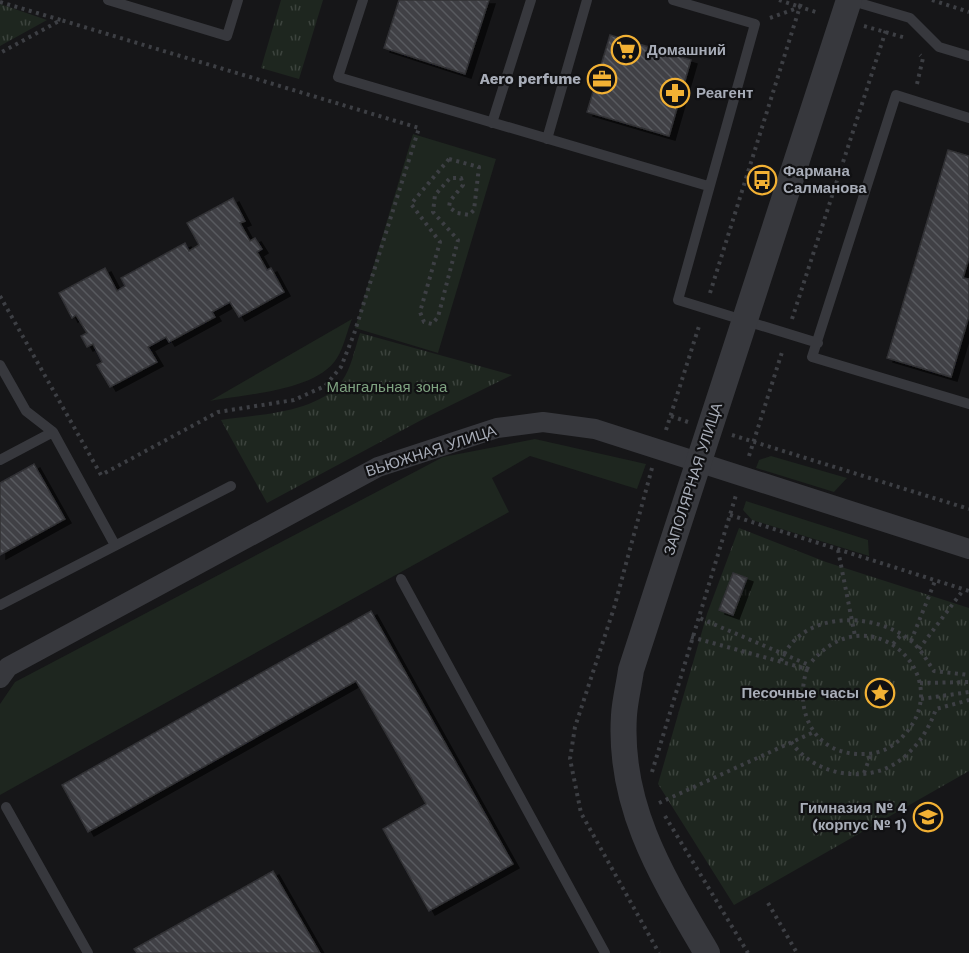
<svg xmlns="http://www.w3.org/2000/svg" width="969" height="953" font-family="'Work Sans',sans-serif">
<style>
.grass{fill:#1e261f}
.park{fill:url(#park-tufts)}
.building{fill:url(#building-back-hatch);stroke:#303034;stroke-width:1.5;filter:url(#shadow)}
.lines{fill:none;stroke-linecap:round;stroke-linejoin:round}
.path{stroke:#3d3f44;stroke-width:4;stroke-dasharray:3 4.5;stroke-linecap:butt}
.service{stroke:#37383d;stroke-width:10}
.minor{stroke:#37383d;stroke-width:20}
.tertiary{stroke:#37383d;stroke-width:26}
.labels{text-anchor:middle;dominant-baseline:central;stroke-width:4.5;stroke-linejoin:round;paint-order:stroke}
.poi-label{font-size:15px;font-weight:bold;fill:#a8adb8;stroke:#111113;text-anchor:start}
.park-label{font-size:15px;fill:#7fa381;stroke:#111113}
.street-label{font-size:15px;fill:#a8adb8;stroke:#111113}
</style>
<defs>
<pattern id="park-tufts" width="24" height="20" patternUnits="userSpaceOnUse" patternTransform="scale(1.5)"><rect width="24" height="20" fill="#1e261f"/><path d="M3 7l-1-3M5 7V3M7 7l1-3M15 17l-1-3M17 17v-4M19 17l1-3" fill="none" stroke="#3c433d"/></pattern>
<pattern id="building-back-hatch" width="6" height="6" patternUnits="userSpaceOnUse" patternTransform="scale(1.5)"><rect width="6" height="6" fill="#404145"/><path d="M-1 5l2 2M0 0l6 6M5-1l2 2" fill="none" stroke="#595a5e"/></pattern>
<filter id="shadow"><feDropShadow dx="6" dy="4" stdDeviation="0" flood-color="#0009"/></filter>
</defs>
<rect width="100%" height="100%" fill="#161618"/>
<path class="grass" d="M413,134L496,159L438,353L355,328Z
M352,319C347,331 344,347 337,358C317,391 246,394 210,401Z
M535,439L646,464L637,489L530,456L492,478L509,512L0,795V704L15,682L443,457Z
M771,456L847,478L834,492L756,468L759,460Z
M746,501L868,540L869,556L752,520L743,510Z"/>
<path class="park" d="M281,0H323L299,79L261,68Z
M0,4L47,20L0,46Z
M360,333L512,375L425,418L267,503L221,420C259,414 316,414 342,381C351,369 355,348 360,333Z
M739,528L826,562L969,608V771L734,905L658,784L707,614Z"/>
<path class="building" d="M399,0H489L465,74L384,48Z
M610,35L691,60L669,136L587,112Z
M948,150L969,156V258L963,278L969,279V316L951,377L887,358Z
M233,198L245,221L240,223L250,241L255,238L262,249L257,252L267,270L271,268L284,292L239,317L230,302L212,312L215,317L169,342L166,337L148,347L157,362L110,387L97,365L102,362L93,344L87,347L81,336L87,333L76,315L72,318L59,293L105,268L117,291L125,286L121,278L185,243L189,251L199,245L187,223Z
M34,464L65,519L0,555V483Z
M733,573L747,578L733,615L719,610Z
M371,611L513,864L429,911L383,829L426,804L356,681L88,832L62,785Z
M273,871L320,953H137L134,949Z"/>
<g class="lines">
<path class="path" d="M779,0L800,7
M932,0L969,12
M0,2L61,20L0,53
M770,18L800,7L819,13
M864,26L906,38
M917,84L923,58L920,55
M449,159L479,167L474,210L469,215L457,213L449,207L450,201L463,185L461,178H450L435,195L433,212L458,240L438,317L432,324L424,322L420,312L440,242L411,204Z
M710,293L802,0
M0,296L101,475L218,412L294,400L325,386L341,367L354,334L419,128L61,20
M792,319L887,27
M671,416L688,422
M666,430L700,323
M732,435L969,509
M749,456L783,349
M652,468L614,608L575,727L570,759L581,813L659,953
M730,515L969,591
M838,550L855,636
M691,637L807,669L809,665L697,617
M911,641L935,581
M893,644L901,635
M919,649L964,589
M781,661C801,610 875,611 911,641C921,649 927,661 934,671L969,675
M807,669C793,712 815,756 864,754C880,754 894,747 904,735C959,676 868,590 809,665
M920,683L969,682
M921,699L969,692
M791,742C814,775 866,785 899,761C917,748 929,729 936,709L969,700
M652,772L736,495
M864,773L871,754
M659,803L814,732
M665,816L748,953
M768,903L797,953"/>
<path class="service" d="M108,0L227,36L238,0
M363,0L338,77L708,186
M673,0L755,24L678,300L818,343
M849,0L910,18L939,47L969,56
M969,118L896,95L812,357L969,404
M492,123L531,0
M547,139L587,0
M0,365L26,411L53,432
M0,460L53,432L115,545
M401,579L605,953
M0,605L231,486
M6,807L88,953"/>
<path class="minor" d="M0,678L8,667L378,467L497,428L543,422L595,429L969,549"/>
<path class="tertiary" d="M707,953C663,878 618,807 624,715C625,700 629,685 631,670L849,0"/>
</g>
<defs>
<g id="supermarket-ring" transform="scale(1.5)"><circle r="9.5" fill="#111113" stroke="#f2b134" stroke-width="1.5"/><path d="M-6-5.5h2.5l.6 2H6L4.5 2H-2.5L-4.4-4H-6ZM-1.5 3.2a1.3 1.3 0 1 0 .1 0ZM3 3.2a1.3 1.3 0 1 0 .1 0Z" fill="#f2b134"/></g>
<g id="office-ring" transform="scale(1.5)"><circle r="9.5" fill="#111113" stroke="#f2b134" stroke-width="1.5"/><path d="M-6-3h4V-5.5h4V-3h4V5H-6ZM-1-4.5V-3h2v-1.5ZM-6 0V1H6V0Z" fill="#f2b134"/></g>
<g id="pharmacy-ring" transform="scale(1.5)"><circle r="9.5" fill="#111113" stroke="#f2b134" stroke-width="1.5"/><path d="M-2-6h4v4h4v4h-4v4h-4v-4h-4v-4h4Z" fill="#f2b134"/></g>
<g id="bus-ring" transform="scale(1.5)"><circle r="9.5" fill="#111113" stroke="#f2b134" stroke-width="1.5"/><path d="M-5-6H5V4H4V6H2V4H-2V6H-4V4H-5ZM-3.5-4V0h7V-4ZM-3.5 1.2v1.5H-2V1.2ZM2 1.2v1.5H3.5V1.2Z" fill="#f2b134"/></g>
<g id="sight-ring" transform="scale(1.5)"><circle r="9.5" fill="#111113" stroke="#f2b134" stroke-width="1.5"/><path d="M0-6L1.8-2.2L6-1.7L2.9 1.2L3.7 5.4L0 3.3L-3.7 5.4L-2.9 1.2L-6-1.7L-1.8-2.2Z" fill="#f2b134"/></g>
<g id="school-ring" transform="scale(1.5)"><circle r="9.5" fill="#111113" stroke="#f2b134" stroke-width="1.5"/><path d="M0-5L7-2L0 1L-7-2ZM-4 1L0 2.5L4 1V4Q0 6-4 4Z" fill="#f2b134"/></g>
</defs>
<g fill-rule="evenodd">
<use href="#supermarket-ring" x="626" y="50"/>
<use href="#office-ring" x="602" y="79"/>
<use href="#pharmacy-ring" x="675" y="93"/>
<use href="#bus-ring" x="762" y="180"/>
<use href="#sight-ring" x="880" y="693"/>
<use href="#school-ring" x="928" y="817"/>
</g>
<g class="labels">
<g class="poi-label">
<text x="647" y="50">Домашний</text>
<text x="581" y="79" text-anchor="end">Aero perfume</text>
<text x="696" y="93">Реагент</text>
<text x="783" y="171">Фармана<tspan x="783" dy="17">Салманова</tspan></text>
<text x="859" y="693" text-anchor="end">Песочные часы</text>
<text x="907" y="808" text-anchor="end">Гимназия № 4<tspan x="907" dy="17">(корпус № 1)</tspan></text>
</g>
<g class="park-label">
<text x="387" y="387">Мангальная зона</text>
</g>
<g class="street-label">
<text transform="translate(431 451) rotate(-18)">ВЬЮЖНАЯ УЛИЦА</text>
<text transform="translate(693 479) rotate(-72)">ЗАПОЛЯРНАЯ УЛИЦА</text>
</g>
</g>
</svg>
